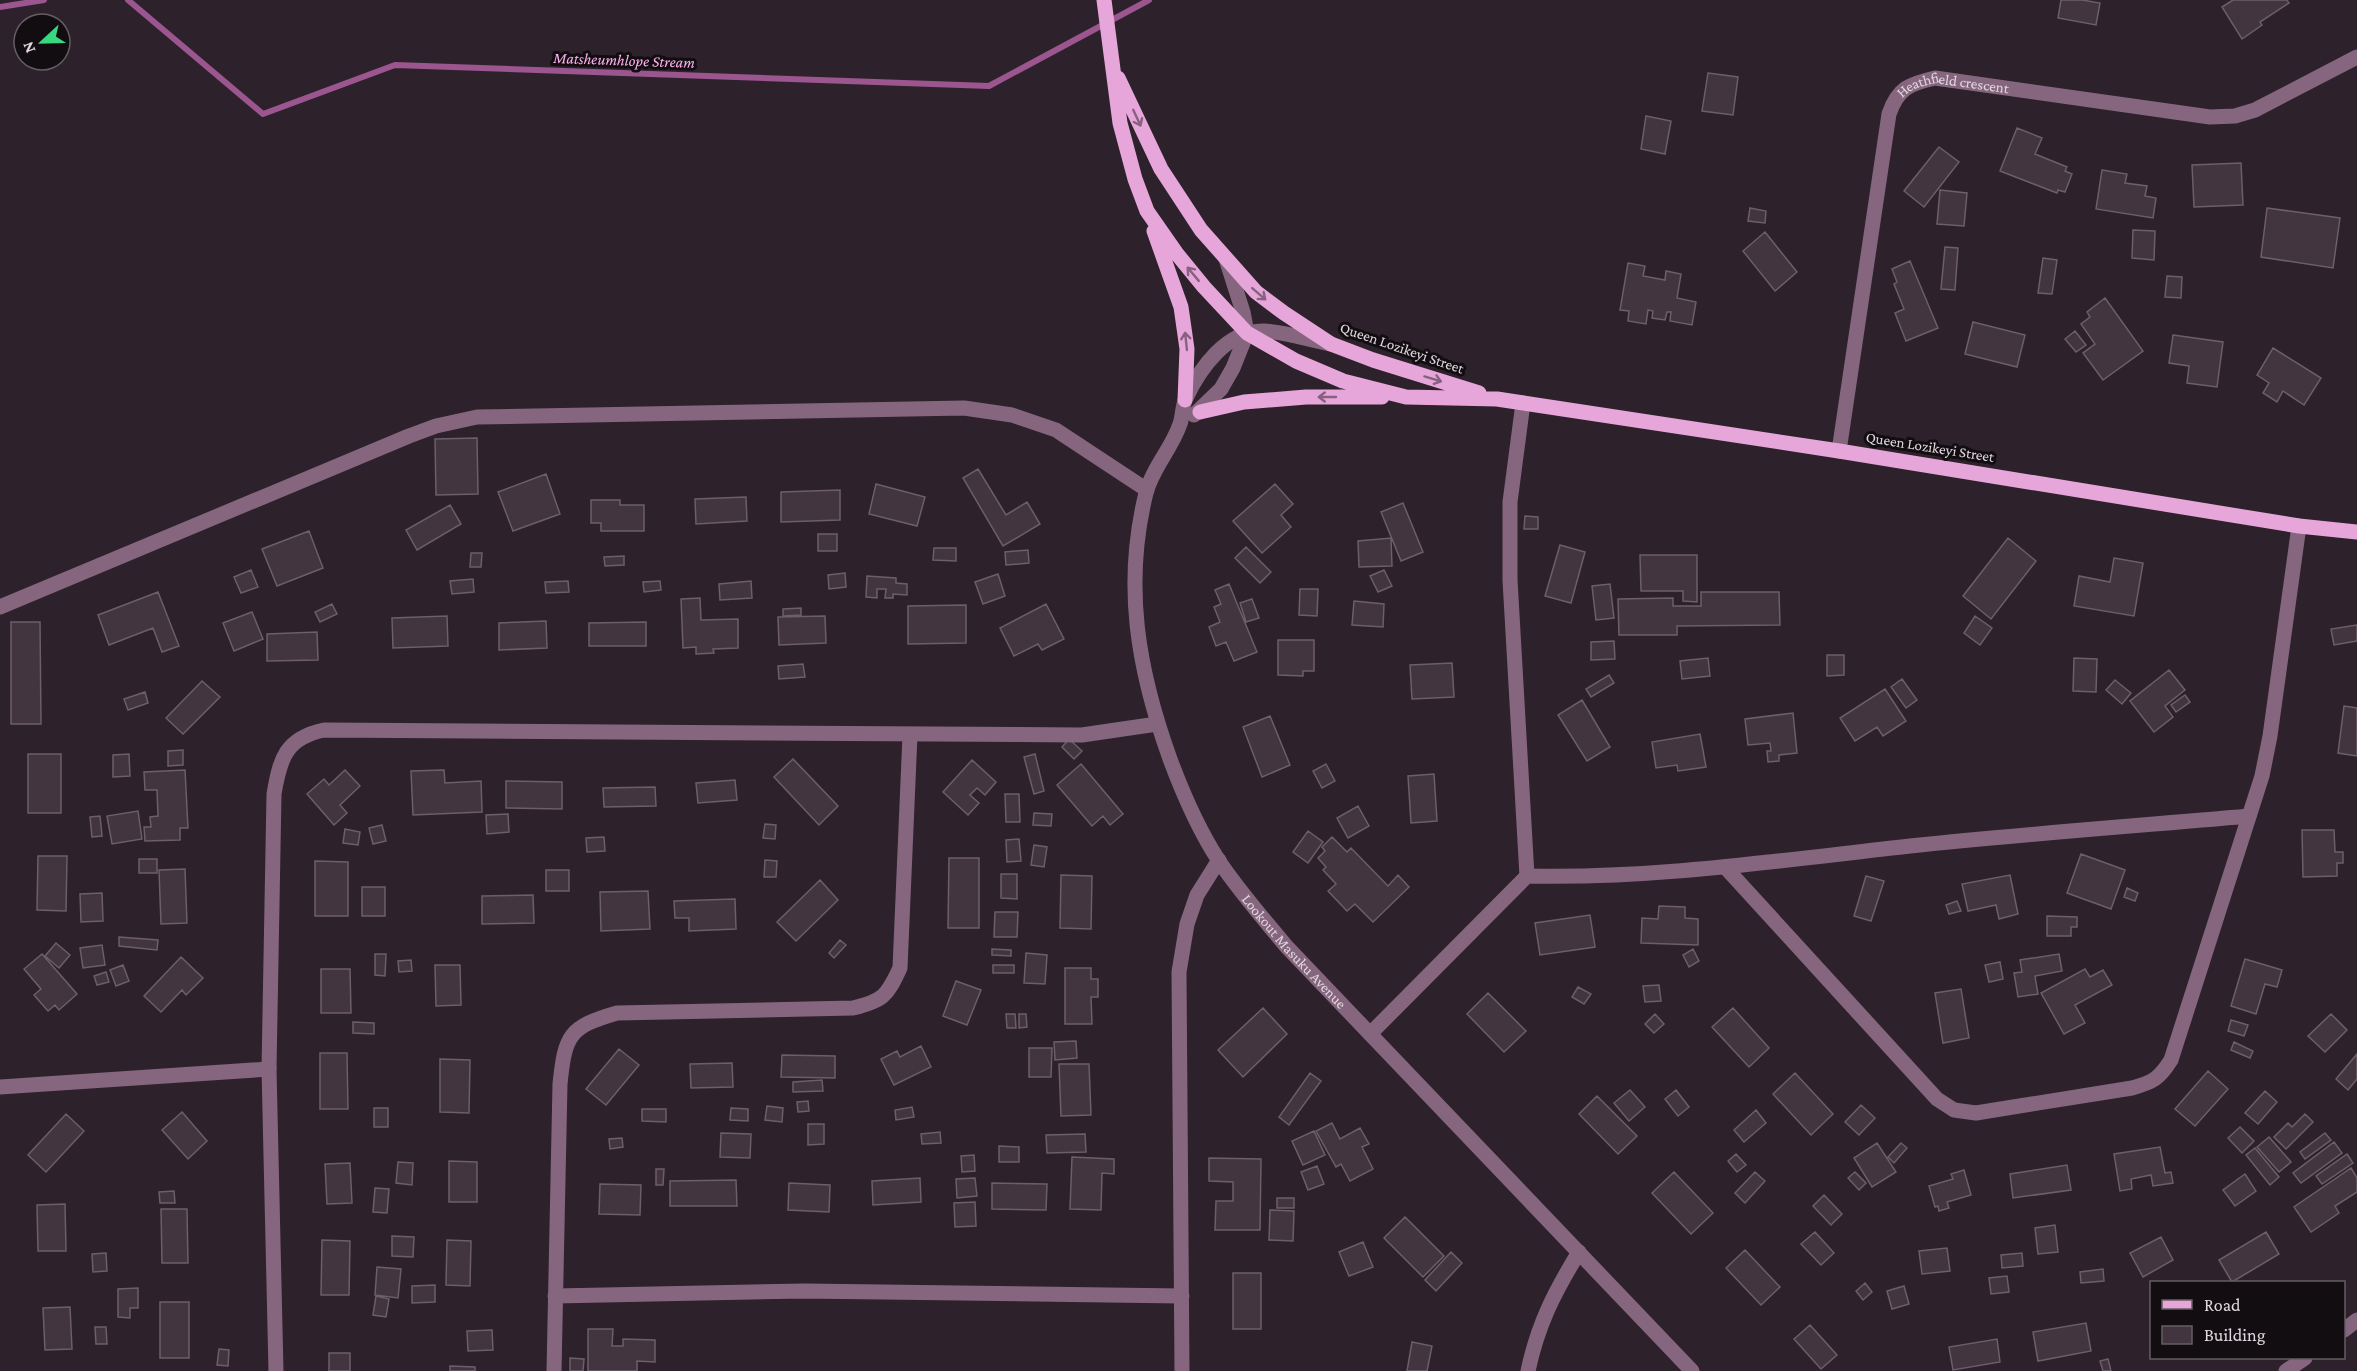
<svg xmlns="http://www.w3.org/2000/svg" width="2357" height="1371" font-family="'Crimson Pro',serif">
<style>
.lines{fill:none;stroke-linecap:round;stroke-linejoin:round}
.stream{stroke:#9b558f;stroke-width:6}
.building{fill:#42353f;stroke:#6d5e69;stroke-width:1.5}
.minor{stroke:#86667f;stroke-width:15}
.major{stroke:#e7a6da;stroke-width:15}
.oneway{stroke:#876180}
.labels{text-anchor:middle;dominant-baseline:central;stroke-width:6;stroke-linejoin:round;paint-order:stroke}
.street-label{font-size:15px;fill:#e1d8df;stroke:#120d11}
.water-label{font-size:16px;font-style:italic;fill:#feb0ee;stroke:#120d11}
</style>
<rect width="100%" height="100%" fill="#2d212b"/>
<g class="lines">
<path class="stream" d="M128,0L263,114L395,65L989,86L1149,0
M0,7L44,0"/>
</g>
<path class="building" d="M2061,0H2082L2100,3L2096,25L2058,18Z
M2233,0H2287L2289,3L2260,22L2262,25L2242,39L2222,7Z
M1708,73L1738,77L1733,115L1702,111Z
M1646,116L1671,121L1665,154L1641,149Z
M2017,128L2042,138L2035,154L2067,167L2065,171L2072,174L2065,192L2058,190L2057,193L2000,171Z
M1939,147L1959,162L1924,207L1904,191Z
M2241,163L2243,205L2194,207L2192,165Z
M2102,170L2127,174L2125,183L2147,186L2145,196L2156,198L2153,218L2096,209Z
M1940,190L1967,193L1964,226L1937,224Z
M1750,208L1766,211L1765,223L1748,221Z
M2267,208L2340,218L2333,268L2261,257Z
M2133,230L2155,231L2154,260L2132,258Z
M1765,232L1797,272L1775,291L1743,251Z
M1945,247L1958,248L1955,290L1941,289Z
M2043,258L2057,260L2052,294L2038,293Z
M1910,261L1938,328L1906,341L1895,313L1904,309L1894,284L1897,282L1892,269Z
M1628,263L1645,266L1643,276L1665,280L1666,271L1681,274L1677,298L1696,302L1692,325L1670,321L1671,312H1667L1665,320L1652,318L1653,311L1648,310L1646,324L1628,321L1629,311L1620,310Z
M2167,276L2182,277L2181,298L2165,297Z
M2105,298L2143,351L2103,380L2083,353L2095,344L2081,324L2090,317L2087,312Z
M1973,322L2025,335L2017,367L1965,354Z
M2075,331L2086,345L2076,352L2065,339Z
M2173,335L2223,342L2217,387L2187,383L2189,366L2169,363Z
M2273,348L2321,378L2304,405L2283,391L2277,402L2263,393L2269,383L2257,375Z
M477,438L478,494L436,495L435,439Z
M978,469L1006,515L1027,502L1040,524L1003,546L963,478Z
M546,474L560,514L513,531L498,492Z
M876,484L925,497L917,526L869,514Z
M1275,484L1293,504L1281,515L1291,527L1262,553L1233,521Z
M840,490V520L781,522V492Z
M746,497L747,521L696,524L695,499Z
M591,500H620V505H644V531H601V523H591Z
M1403,503L1423,552L1401,561L1381,512Z
M450,505L461,524L417,550L406,530Z
M1525,516L1538,517V529H1524Z
M309,531L323,568L277,586L262,549Z
M818,534H837V551H818Z
M1391,538L1392,566L1359,567L1358,541Z
M2008,538L2036,561L1991,619L1963,596Z
M1560,545L1585,552L1571,603L1545,596Z
M1246,547L1271,572L1260,583L1235,558Z
M934,548H956V561L933,560Z
M1028,550L1029,563L1006,565L1005,552Z
M471,553H482L481,567H470Z
M1640,555H1697V602L1683,601V591H1641Z
M624,556V565L605,566L604,557Z
M2114,558L2143,563L2134,616L2074,606L2079,576L2110,582Z
M251,570L258,587L241,593L234,577Z
M1384,570L1392,586L1378,592L1370,576Z
M845,573L846,587L829,589L828,575Z
M998,574L1005,596L983,604L975,582Z
M867,576L896,578V583L907,584V595L893,594V598H885L886,589H877V598L866,597Z
M473,579L474,592L452,594L450,581Z
M568,581L569,592L546,593L545,582Z
M660,581L661,590L644,592L643,582Z
M751,581L752,598L720,600L719,584Z
M1229,584L1257,652L1234,661L1226,642L1216,646L1209,627L1220,622L1214,607L1221,604L1215,590Z
M1610,584L1614,618L1596,620L1592,586Z
M1300,589H1318L1317,616L1299,615Z
M158,592L179,646L162,652L153,628L109,645L98,615Z
M1701,592H1779L1780,625L1677,626V635H1619L1618,599L1673,598V606H1701Z
M700,598L701,620L738,619V648L713,649L714,653L696,654V647L683,648L681,599Z
M1252,599L1259,618L1246,622L1240,603Z
M1354,601L1384,604L1383,627L1352,625Z
M332,604L337,614L320,622L315,612Z
M1046,604L1064,639L1042,650L1038,644L1014,656L1000,628Z
M966,605V643L908,644V606Z
M801,608V615L783,616V609Z
M252,612L263,639L234,651L223,623Z
M447,616L448,646L393,648L392,618Z
M825,616L826,643L779,645L778,617Z
M1975,616L1992,628L1980,645L1964,633Z
M546,621L547,648L499,650V623Z
M11,622H40L41,724H11Z
M646,622V646H589V623Z
M2357,625V641L2334,645L2331,629Z
M317,632L318,660L267,661V634Z
M1278,640H1314V671H1303V676L1278,675Z
M1614,641L1615,659L1591,660V642Z
M1827,655H1844V675L1827,676Z
M1708,658L1710,676L1682,679L1680,661Z
M2074,658L2097,659L2096,692L2073,691Z
M1452,663L1454,697L1412,699L1410,665Z
M803,664L805,677L779,679L778,666Z
M2169,670L2185,690L2165,706L2173,717L2154,732L2130,701Z
M1609,675L1614,683L1591,697L1586,689Z
M1902,679L1917,700L1906,708L1891,687Z
M2115,680L2131,693L2122,704L2106,690Z
M202,681L220,697L183,734L166,718Z
M1885,689L1906,721L1883,736L1877,727L1855,741L1840,718Z
M145,692L148,703L128,710L124,699Z
M2185,695L2190,702L2176,712L2171,705Z
M1582,700L1610,747L1587,761L1558,715Z
M2344,706L2357,708V756L2338,753Z
M1793,713L1797,753L1779,755V761L1768,762L1767,751H1771L1770,743L1748,745L1745,719Z
M1270,716L1290,765L1262,777L1243,727Z
M1700,734L1706,767L1678,771L1677,765L1656,768L1652,742Z
M1069,739L1082,751L1074,759L1062,747Z
M183,750V765L168,766V751Z
M28,754H61V813H28Z
M129,754L130,776L113,777V755Z
M1035,754L1044,791L1034,794L1024,757Z
M793,759L838,806L819,825L774,777Z
M972,760L996,782L985,795L977,788L970,795L979,803L968,815L943,792Z
M1081,764L1123,814L1110,825L1103,816L1092,826L1057,785Z
M1326,764L1335,781L1322,788L1313,771Z
M185,770L188,828H180V840L145,841L144,827H151L150,817L158,816L157,790H145L144,772Z
M345,770L360,786L340,805L347,813L334,825L307,794L324,779L329,785Z
M444,770L445,783L481,781L482,812L413,815L411,771Z
M1434,774L1437,821L1411,823L1408,776Z
M735,780L737,800L698,803L696,783Z
M506,781L562,782V809L506,808Z
M655,787L656,806L604,807L603,788Z
M1005,794H1019L1020,822H1006Z
M1358,806L1369,826L1348,838L1337,818Z
M138,811L142,839L112,844L107,816Z
M1034,813L1052,814L1051,826L1033,825Z
M508,814L509,832L487,834L486,815Z
M100,816L102,836L92,837L90,817Z
M765,824L776,825L775,839L763,838Z
M382,825L386,841L373,844L369,828Z
M345,829L360,832L358,845L343,843Z
M2302,830H2334L2335,852H2343V863H2337V876L2303,877Z
M1308,831L1323,842L1308,863L1293,852Z
M604,837L605,851L587,852L586,838Z
M1332,837L1347,852L1351,848L1388,886L1398,875L1409,887L1373,922L1355,904L1347,911L1328,891L1336,884L1323,870L1326,867L1318,858L1325,851L1322,847Z
M1019,839L1021,861L1007,862L1006,840Z
M1034,845L1047,847L1044,867L1031,865Z
M2081,854L2125,870L2111,909L2067,893Z
M38,856H67L66,911L37,910Z
M949,858H979V928H948Z
M139,859H157V873H139Z
M765,860L777,861L776,877H764Z
M315,861L348,862V916H315Z
M185,869L187,923L161,924L159,870Z
M546,870H569V891H546Z
M1001,874H1017V899L1001,898Z
M1061,875L1092,876L1091,929L1060,928Z
M2010,875L2018,914L1999,919L1996,905L1968,911L1962,884Z
M1866,876L1884,881L1871,921L1854,916Z
M820,880L838,900L796,941L777,922Z
M362,887H385V916H362Z
M2127,888L2138,893L2135,901L2124,897Z
M648,891L650,929L601,931L600,892Z
M102,893L103,921L81,922L80,894Z
M533,895L534,923L482,924V896Z
M735,899L736,929L689,931V918H675L674,901Z
M1957,901L1961,911L1949,914L1946,905Z
M1659,906L1685,907V918L1698,919V945L1641,943L1642,918L1658,919Z
M995,912H1018L1017,937H994Z
M1590,915L1595,947L1540,955L1535,923Z
M2047,916L2077,917V927H2071V936H2047Z
M119,937L158,940L157,950L119,946Z
M840,940L846,945L834,958L829,953Z
M56,943L70,955L59,968L45,956Z
M102,945L105,965L83,968L80,948Z
M992,949L1011,950V956L992,955Z
M1693,949L1699,961L1689,967L1683,955Z
M1026,953L1047,955L1045,984L1024,983Z
M42,954L77,994L59,1010L55,1005L48,1011L34,995L41,989L24,969Z
M375,954H386L385,976L375,975Z
M2059,954L2062,971L2035,976L2038,994L2018,997L2014,973L2022,972L2020,960Z
M181,957L203,978L186,995L182,990L161,1012L144,996Z
M2245,959L2282,970L2277,987L2265,984L2256,1014L2231,1006Z
M411,960L412,971L399,972L398,961Z
M2000,962L2003,979L1989,982L1985,965Z
M123,965L129,981L116,986L110,970Z
M435,965H460L461,1005L436,1006Z
M993,965H1014V973H993Z
M1065,968H1091V979H1098V997H1091L1092,1024H1065Z
M321,969H350L351,1013H321Z
M2085,969L2090,977L2103,970L2112,985L2075,1005L2085,1023L2064,1034L2041,993Z
M106,972L109,982L97,985L94,976Z
M956,981L981,990L967,1025L943,1016Z
M1659,985L1661,1001L1645,1002L1643,986Z
M1578,987L1591,994L1584,1004L1572,997Z
M1961,989L1969,1038L1943,1043L1935,993Z
M1488,993L1526,1031L1504,1052L1467,1014Z
M1263,1008L1287,1034L1243,1077L1218,1050Z
M1733,1008L1769,1048L1749,1067L1712,1027Z
M1006,1014H1015L1016,1028H1007Z
M1019,1014H1026L1027,1027L1019,1028Z
M1655,1014L1664,1024L1654,1033L1645,1024Z
M2331,1014L2347,1030L2325,1052L2308,1036Z
M2231,1020L2248,1025L2244,1036L2228,1031Z
M353,1022L374,1023V1034L353,1033Z
M1076,1041L1077,1058L1055,1060L1054,1042Z
M2234,1042L2253,1051L2250,1058L2231,1050Z
M921,1046L931,1067L894,1085L881,1059L897,1051L900,1057Z
M1029,1048H1052L1051,1077H1029Z
M619,1049L639,1065L606,1105L586,1089Z
M320,1053H347L348,1109H320Z
M2357,1054V1079L2348,1090L2336,1079Z
M782,1055L835,1056V1078L781,1077Z
M440,1059L470,1060L469,1113L440,1112Z
M732,1063L733,1087L691,1088L690,1064Z
M1059,1064H1089L1091,1115L1061,1116Z
M2208,1071L2228,1089L2195,1126L2175,1109Z
M1310,1073L1321,1081L1289,1125L1279,1117Z
M1795,1073L1833,1114L1811,1135L1773,1094Z
M822,1080L823,1091L793,1092V1082Z
M1630,1090L1645,1107L1629,1121L1614,1103Z
M1676,1090L1689,1107L1678,1116L1665,1099Z
M2265,1091L2277,1102L2258,1124L2245,1113Z
M1597,1096L1637,1136L1618,1154L1579,1114Z
M808,1101L809,1111L798,1112L797,1102Z
M1861,1105L1875,1118L1859,1135L1845,1122Z
M767,1106L783,1108L782,1122L765,1120Z
M912,1107L914,1117L896,1120L895,1110Z
M374,1108H388V1127H374Z
M731,1108L748,1109V1121L730,1120Z
M642,1109H666V1122L642,1121Z
M1756,1110L1766,1123L1744,1142L1734,1130Z
M182,1112L207,1141L188,1159L162,1130Z
M66,1114L84,1131L46,1172L28,1155Z
M2305,1114L2313,1122L2286,1149L2274,1137L2288,1123L2292,1127Z
M1332,1123L1340,1139L1360,1128L1369,1144L1362,1147L1373,1169L1350,1181L1341,1164L1336,1167L1316,1131Z
M808,1124H824V1144L808,1145Z
M2240,1127L2254,1141L2242,1153L2228,1138Z
M1314,1131L1325,1155L1303,1165L1292,1141Z
M940,1132L941,1143L922,1144L921,1134Z
M721,1133L751,1134L750,1158L720,1157Z
M2325,1133L2331,1140L2305,1159L2300,1152Z
M1085,1134L1086,1152L1047,1153L1046,1135Z
M2269,1137L2291,1162L2279,1172L2257,1147Z
M622,1138L623,1147L610,1149L609,1139Z
M2334,1142L2342,1153L2301,1183L2293,1173Z
M1877,1143L1896,1172L1872,1187L1854,1158Z
M1901,1143L1907,1148L1894,1163L1888,1157Z
M999,1146L1019,1147V1162H999Z
M2160,1147L2165,1173L2171,1172L2173,1183L2153,1186L2151,1175L2131,1179L2132,1189L2120,1191L2114,1154Z
M2255,1148L2279,1177L2270,1185L2246,1155Z
M1736,1154L1746,1165L1737,1172L1728,1161Z
M2347,1154L2353,1163L2322,1184L2316,1176Z
M974,1155L975,1171L962,1172L961,1156Z
M1072,1157L1114,1159V1174L1102,1173L1101,1210L1070,1209Z
M1209,1158L1261,1159L1260,1230H1215L1216,1201H1233V1182L1209,1181Z
M449,1161L477,1162V1202H449Z
M398,1162L413,1163L412,1185L396,1183Z
M350,1163L352,1203L327,1204L325,1164Z
M2067,1165L2071,1190L2013,1198L2010,1174Z
M1317,1166L1324,1184L1308,1190L1301,1172Z
M2351,1168L2357,1178V1192L2335,1206L2339,1213L2311,1232L2294,1207Z
M656,1169H664L663,1185H656Z
M1964,1170L1971,1195L1947,1202L1949,1208L1939,1211L1938,1206L1935,1207L1929,1186L1953,1179L1951,1174Z
M1674,1172L1713,1213L1691,1234L1652,1193Z
M1755,1172L1765,1181L1745,1203L1735,1193Z
M1855,1172L1866,1183L1859,1190L1848,1178Z
M2245,1174L2256,1191L2235,1206L2223,1190Z
M920,1178L921,1202L873,1205L872,1181Z
M975,1178L977,1196L957,1198L956,1179Z
M736,1180L737,1206H670V1181Z
M789,1183L830,1185L829,1212L788,1210Z
M992,1183L1047,1184L1046,1210L992,1209Z
M600,1184L641,1185L640,1215L599,1214Z
M375,1188L389,1189L387,1213L373,1212Z
M174,1191L175,1203H160L159,1192Z
M1824,1195L1842,1214L1831,1225L1813,1206Z
M1277,1198H1294V1208H1277Z
M975,1202L976,1226L955,1227L954,1203Z
M65,1204L66,1251H38L37,1205Z
M161,1209H187L188,1263H162Z
M1270,1210L1294,1211L1293,1241L1269,1240Z
M1405,1217L1444,1256L1423,1277L1384,1238Z
M2055,1225L2058,1252L2038,1254L2035,1228Z
M1815,1232L1834,1253L1821,1265L1801,1244Z
M2266,1232L2279,1254L2232,1282L2219,1260Z
M392,1236L414,1237L413,1257L392,1256Z
M2161,1237L2173,1260L2143,1277L2130,1253Z
M322,1240L350,1241L349,1295H321Z
M447,1240L471,1241L470,1286L446,1285Z
M1363,1242L1373,1267L1349,1276L1339,1252Z
M1947,1248L1950,1271L1922,1274L1919,1251Z
M1745,1250L1780,1287L1761,1305L1726,1268Z
M1451,1252L1462,1263L1436,1291L1425,1280Z
M106,1253L107,1271L93,1272L92,1254Z
M2022,1253L2023,1266L2002,1268L2001,1255Z
M377,1267L401,1269L398,1298L375,1295Z
M2103,1269L2104,1281L2081,1283L2080,1272Z
M1233,1273H1261V1329H1233Z
M2007,1276L2009,1292L1991,1294L1989,1278Z
M1865,1283L1872,1292L1863,1300L1856,1291Z
M435,1285V1302L412,1303V1286Z
M1904,1286L1909,1304L1892,1309L1887,1291Z
M138,1288V1308H130V1318L118,1317V1289Z
M376,1296L389,1299L386,1317L373,1315Z
M160,1302H189V1358H160Z
M70,1307L72,1349L45,1350L43,1308Z
M2086,1323L2091,1351L2038,1361L2033,1332Z
M1810,1325L1837,1355L1821,1369L1794,1339Z
M95,1327H106L107,1344H96Z
M588,1329H613L612,1346H623V1339L655,1340V1362L637,1361V1371H588Z
M492,1330L493,1350L468,1351L467,1331Z
M1997,1339L2000,1362L1953,1370L1949,1347Z
M1412,1342L1432,1346L1427,1371H1407Z
M219,1349L229,1350L228,1366L217,1365Z
M329,1353H350V1371H329Z
M570,1358L584,1359L583,1371H570Z
M2108,1359L2111,1371H2103L2100,1361Z
M450,1366L475,1367V1371H450Z"/>
<g class="lines">
<g class="minor">
<path id="s1" d="M1331,344C1309,340 1286,332 1264,331C1227,330 1200,368 1186,398C1182,406 1183,416 1180,424C1172,448 1152,469 1146,493C1123,586 1138,670 1170,759C1183,794 1198,829 1219,861C1239,891 1263,918 1286,946L1692,1371"/>
<path d="M1523,403L1510,502V580L1527,876"/>
<path d="M1194,415L1221,389L1233,368L1247,333L1243,312L1226,259"/>
<path id="s2" d="M1839,451L1889,114C1898,88 1909,84 1935,78L2210,117L2235,116L2255,110L2357,57"/>
<path d="M0,607L409,436L436,426L477,417L964,408L1012,415L1056,430L1147,490"/>
<path d="M1725,867L1937,1099L1954,1110L1976,1113L2132,1088C2153,1082 2159,1079 2171,1060L2262,776L2270,736L2299,526"/>
<path d="M1370,1034L1527,876C1655,879 1783,860 1910,846C2023,834 2136,826 2249,816"/>
<path d="M0,1087L269,1069"/>
<path d="M555,1296L804,1291L1182,1296"/>
<path d="M2344,1330L2357,1320"/>
<path d="M276,1371L269,1069L274,794C280,758 286,738 324,730L1082,735L1157,724"/>
<path d="M554,1371L560,1084C565,1035 569,1027 617,1013L853,1008C883,1001 887,996 900,968L910,735"/>
<path d="M1182,1371L1179,972L1187,924L1197,895L1219,860"/>
<path d="M1528,1371C1538,1324 1554,1293 1579,1252"/>
<path d="M2286,1371L2305,1358"/>
</g>
<path class="major" d="M1104,0L1120,123L1135,179L1147,211L1177,254L1204,287L1247,333L1296,361L1343,381L1406,397L1497,399L1839,451L2299,526L2357,532
M1118,78L1161,169L1201,230L1256,292L1284,313L1331,344L1373,360L1479,393
M1154,231L1181,307L1187,349L1185,400
M1200,412L1244,402L1306,397H1382"/>
</g>
<defs><path id="oneway-shaft" d="M-6 0H5M1.5-3L5.5 0L1.5 3" fill="none" stroke-width="1.6" stroke-linecap="round" stroke-linejoin="round" transform="scale(1.5)"/></defs>
<g class="oneway">
<use href="#oneway-shaft" transform="translate(1137 118) rotate(65)"/>
<use href="#oneway-shaft" transform="translate(1193 274) rotate(-130)"/>
<use href="#oneway-shaft" transform="translate(1259 294) rotate(41)"/>
<use href="#oneway-shaft" transform="translate(1186 341) rotate(-96)"/>
<use href="#oneway-shaft" transform="translate(1433 379) rotate(17)"/>
<use href="#oneway-shaft" transform="translate(1327 397) rotate(-180)"/>
</g>
<g class="labels">
<g class="street-label">
<text stroke="none"><textPath href="#s2" startOffset="420">Heathfield crescent</textPath></text>
<text transform="translate(1402 348) rotate(19)">Queen Lozikeyi Street</text>
<text transform="translate(1930 447) rotate(9)">Queen Lozikeyi Street</text>
<text stroke="none"><textPath href="#s1" startOffset="783">Lookout Masuku Avenue</textPath></text>
</g>
<g class="water-label">
<text transform="translate(624 60) rotate(2)">Matsheumhlope Stream</text>
</g>
</g>
<rect x="2150" y="1281" width="195" height="78" fill="#120d11" stroke="#655e63" stroke-width="1.5"/>
<rect x="2162" y="1300" width="30" height="9" fill="#e7a6da" stroke="#655e63" stroke-width="1.5"/>
<text x="2204" y="1311" font-size="18" fill="#e1d8df">Road</text>
<rect x="2162" y="1326" width="30" height="18" fill="#42353f" stroke="#655e63" stroke-width="1.5"/>
<text x="2204" y="1341" font-size="18" fill="#e1d8df">Building</text>
<g transform="translate(42 42) rotate(248)"><circle r="28" fill="#120d11" stroke="#655e63" stroke-width="1.5"/>
<path d="M0-4.5L10 22L0 15L-10 22Z" fill="#38d880"/>
<text y="-9" font-size="16" font-weight="bold" text-anchor="middle" fill="#e1d8df">N</text>
</g>
</svg>
